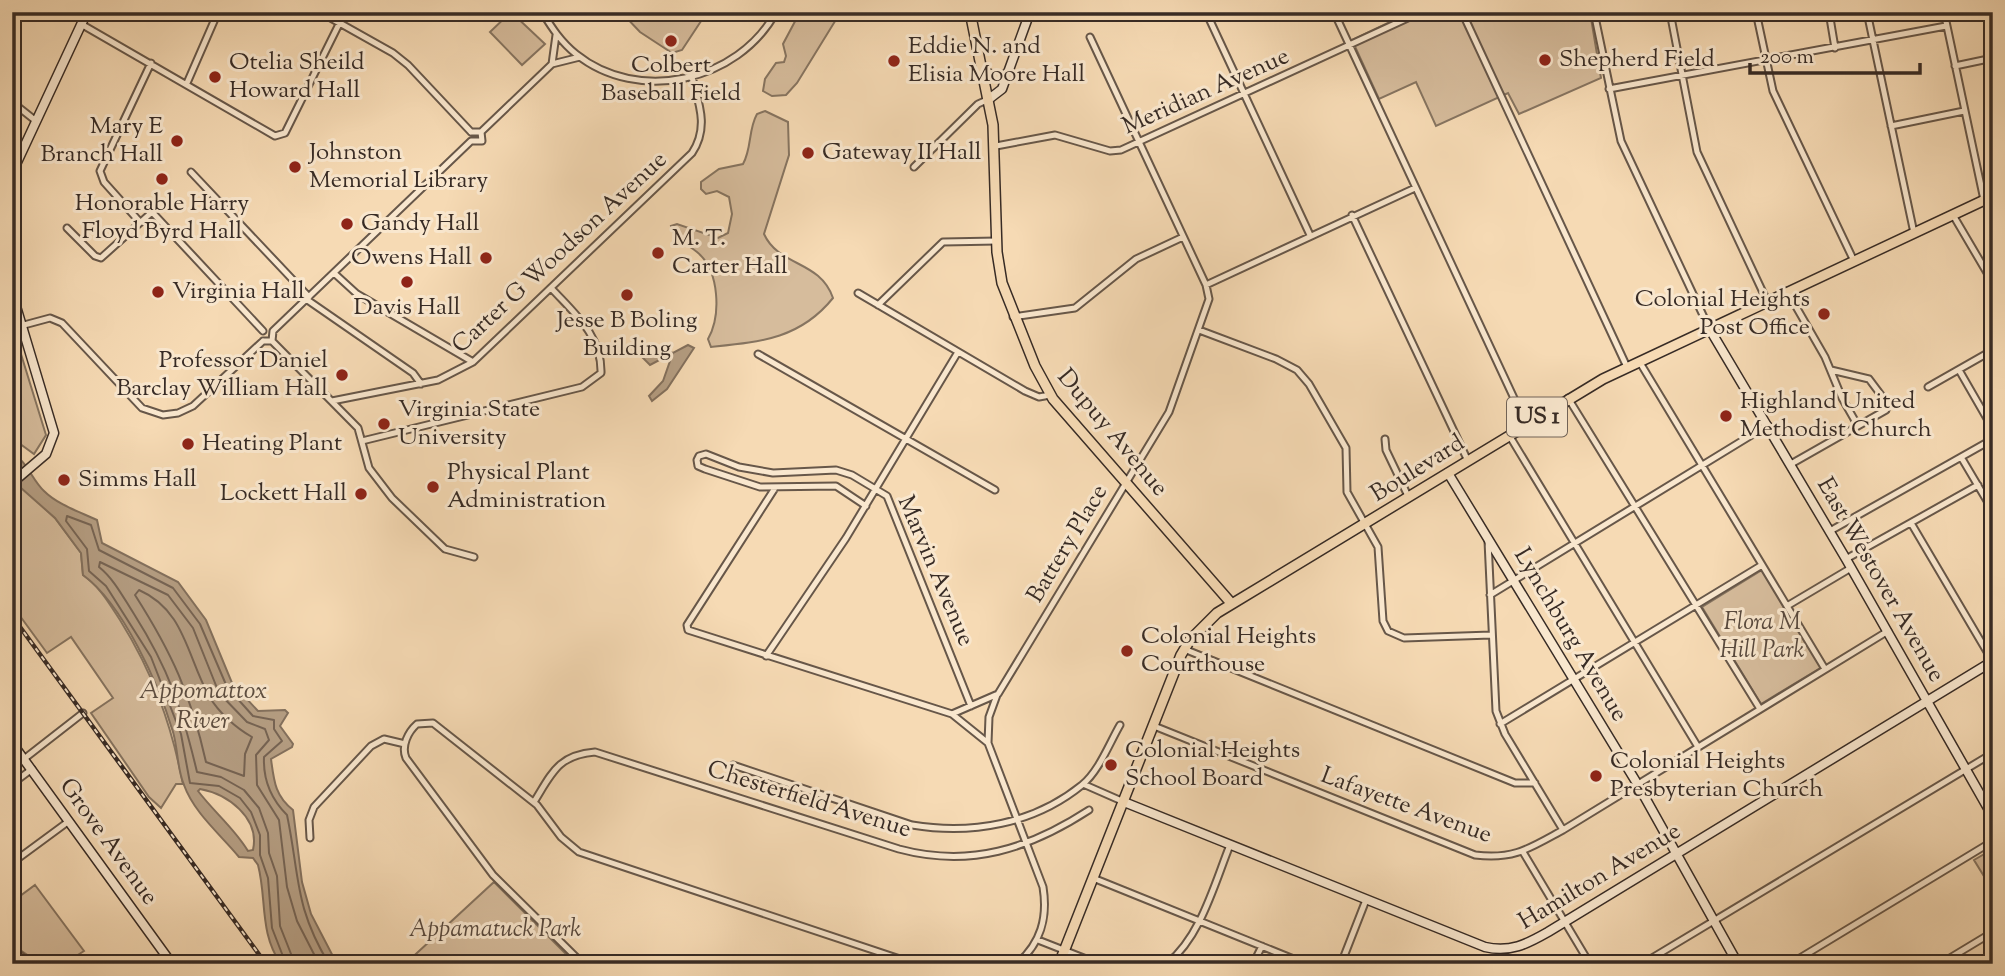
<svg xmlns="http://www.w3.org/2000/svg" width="2005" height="976" font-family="'Sorts Mill Goudy',serif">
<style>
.green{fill:#d6bc9c;stroke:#867460;stroke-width:2}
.water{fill:#b59e83;stroke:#83705d;stroke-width:2;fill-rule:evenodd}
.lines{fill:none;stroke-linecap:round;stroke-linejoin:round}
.shore{stroke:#766454;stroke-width:2}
.street-casing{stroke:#675749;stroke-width:9}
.secondary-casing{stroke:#372b25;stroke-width:11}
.primary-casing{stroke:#372b25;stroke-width:12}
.street{stroke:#f9e7ce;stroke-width:5}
.secondary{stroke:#f9e7ce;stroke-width:8}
.primary{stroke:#f6dab4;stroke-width:9}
.rail-casing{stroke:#372b25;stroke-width:4.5}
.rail{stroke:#f9e7ce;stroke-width:2;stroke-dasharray:5;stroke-linecap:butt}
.poi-dot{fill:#8f2418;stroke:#f9e7ce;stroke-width:2.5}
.labels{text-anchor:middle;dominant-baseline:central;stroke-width:6;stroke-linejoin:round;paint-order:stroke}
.shield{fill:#f9e7ce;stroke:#716358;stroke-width:2}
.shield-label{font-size:23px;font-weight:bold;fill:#372b25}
.poi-label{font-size:24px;fill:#372b25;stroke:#f9e7ce;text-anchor:start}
.street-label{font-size:24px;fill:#372b25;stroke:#f9e7ce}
.park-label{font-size:24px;font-style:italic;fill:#57483d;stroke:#f9e7ce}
.water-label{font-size:26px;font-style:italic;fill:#5d4e41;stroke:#f9e7ce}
</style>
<rect width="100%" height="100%" fill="#f6dab4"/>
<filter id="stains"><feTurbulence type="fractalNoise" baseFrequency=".00286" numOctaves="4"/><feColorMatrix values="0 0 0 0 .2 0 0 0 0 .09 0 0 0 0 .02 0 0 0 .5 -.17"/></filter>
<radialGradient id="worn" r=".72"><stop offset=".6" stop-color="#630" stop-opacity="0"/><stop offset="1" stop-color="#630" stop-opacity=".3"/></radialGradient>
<path class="green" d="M511,12L545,44L522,65L490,32Z
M621,12H707L682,50L672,53L640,32Z
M800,12H830L837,18L797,83L786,95L772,96L763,91L765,79L776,63L784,62L786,56L783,44Z
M1411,12H1590L1601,78L1519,114L1508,93L1436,126L1416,82L1379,99L1352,40Z
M765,111L788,122L789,155L764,234C779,267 820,260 833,298C800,339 760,342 711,347L708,339C721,316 720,271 697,252C686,243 675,241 671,226L677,224L718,238L728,233L732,214L729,197L717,191L706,194L701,189V182L719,169L743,164C752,148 748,130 757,114Z
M12,325L46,435L34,454L12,438Z
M20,485L55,518L81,553L83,575C100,587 109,603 120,620C153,673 171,723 183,784H176L161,808L149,797L91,713L113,698L71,637L47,653L12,605V490Z
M1762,570L1822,667L1761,704L1702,607Z
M1993,849V885L1990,886L1974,860Z
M494,882L576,964H405Z
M35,885L84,951C53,973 40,965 12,944V902Z"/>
<path class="water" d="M688,345L694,348L667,389L652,401L649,396L663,381L670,361L665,357L650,365L643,358L653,346L673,353Z
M12,453C27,461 32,480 44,491C58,505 80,512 97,520L102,543L178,582L206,620L232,683L258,711L285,710L288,713L280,726L293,744L292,747L271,759C274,781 275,796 293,810L302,882L311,914L337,964H281C259,933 267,899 258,865L253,858L239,857C221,835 194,813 184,785C177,769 178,749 173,732C159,685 123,604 83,575L81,553L55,518L12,480ZM200,789C228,794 260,818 253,850L248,851C235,829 214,812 198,791Z"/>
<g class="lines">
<path class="shore" d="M139,590C185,610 187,657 209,696C219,713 236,728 252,737L245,754L244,776L206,762C191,695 172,653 135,595Z
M286,964L272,928L268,878L260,855V835L251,812L240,798L219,786L190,783L181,734L151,657L106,586L89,571L87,549L66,521L67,516L91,525L99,550L173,588L200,624L227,687L253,716L274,720V729L282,741L264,757C263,780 270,798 287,815C300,877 294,906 329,964
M295,964L280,926L277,876L269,853L268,833L259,808L244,790L221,777L197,772C182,709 169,669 134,614C123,597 114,579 99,567L100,562L168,595L193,628L219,693L247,722L265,729L269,740L256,755L257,785L279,820L287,887L297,921L319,964"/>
<g class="street-casing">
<path id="street" d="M320,12L393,53L408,65L471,132
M542,12C552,28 561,42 576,54C638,104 738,82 776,12
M1206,12L1310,235
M1334,12L1526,424
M1462,12L1627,367
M1594,12L1621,141L1709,328
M1670,12L1697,152L1767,301
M1756,12L1773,91L1854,261
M1829,12L1835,48
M1867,12L1914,233
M1944,12L1984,200
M81,24L275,136L285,133L345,12
M552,64L556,35
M1955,66L1993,58
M187,83L218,12
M1609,89L1946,26
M12,102L36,121
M1891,126L1964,111
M471,132H481L552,64L580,57
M996,146L1055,135L1110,151L1121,150L1421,12
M914,167L978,104L989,99
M191,172L309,297
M1352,215L1468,461
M1953,215L1993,283
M139,221L104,182L100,171L151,63
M67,228L95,256L101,258L152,212L263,331
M334,273L357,294L473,362
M1206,285L1415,188
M1787,291L1825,357L1842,398L1858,426
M858,293L1025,391L1039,397L1050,395
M306,299L413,373L421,384
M878,305L943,242L997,241
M1013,317L1075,308L1136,259L1183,237
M24,325L50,318L62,323L142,408L163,415L178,413L193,406L263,341
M1199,330L1276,359L1297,370L1309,384L1346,448L1347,492L1378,547L1383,621L1388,631L1404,638L1491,635
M263,341H272L273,331L471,141H482L481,132
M272,341L358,428L369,468L392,498L445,549L474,557
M758,354L995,490
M1639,361L1825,669
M1959,370L1993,429
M1928,387L1993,350
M1568,398L1760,709
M332,401L438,380L473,362L692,153C709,127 699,104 692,77
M1509,435L1698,747
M1385,439L1386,450L1409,498
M362,441L582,387L601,373C602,336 575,314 552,289
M1961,457L1993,511
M1791,464L1886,410L1887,403L1869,379L1831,370
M775,488L687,625L688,630L952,714L998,694L1169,412L1209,299L1206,285L1090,37
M866,506L836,486L760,487L705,469L698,466L697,460L699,456L706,454L739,467L773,473L836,470L852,475L887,496L971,706
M1911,523L1993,662
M1830,531L1993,439
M1488,541L1496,711L1505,734L1563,830
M1846,559L1978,485
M1490,595L1768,425
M1787,606L1851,568
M1184,649L1515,783H1535
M766,656L846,538L958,352
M952,714L988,743L1043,887C1048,918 1041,943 1017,964
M1500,724L1762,565
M1154,726L1475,855C1514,860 1530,848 1563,830L1888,631
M988,743L989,717L997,695
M24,759L83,713
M733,765L912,825C972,835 1034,824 1082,785C1099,771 1109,744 1120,725
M12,784L32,769
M1083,784L1124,802
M534,802C552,773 558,755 595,752L899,849C970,868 1029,849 1089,810
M310,838L309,820L314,807L371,746L384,739L405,744
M1523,852L1590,964
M12,863L69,821
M1093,878L1306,964
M1038,940L1099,964
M12,949L31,964
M583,964L493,875L406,758C401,746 408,732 417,724L433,723L537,805L561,837L579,852L915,964
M1167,964C1201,936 1214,885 1230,845
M1253,964L1262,946
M1341,964L1366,900
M1642,964L1993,753
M1790,964L1993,841
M1940,964L1993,932"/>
</g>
<g class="secondary-casing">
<path id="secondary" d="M989,99L1002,89L1030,12
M12,173L87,12
M12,293L54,433L46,454L12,483
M1709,328L1846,559L1993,817
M1448,473L1638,785L1738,964
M12,743L172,964
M1124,802L1485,947C1510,953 1527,944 1548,932L1993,661"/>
</g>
<g class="primary-casing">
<path id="primary" d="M970,12L993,125L997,252L1002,283L1035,366L1053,399L1231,603
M984,72L996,77L1008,75
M1059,964L1181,655L1190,640L1217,613L1603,379L1993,196"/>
</g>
<use href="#street" class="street"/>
<use href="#secondary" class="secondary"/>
<use href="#primary" class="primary"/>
<g class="rail-casing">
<path id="rail" d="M12,616L266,964"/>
</g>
<use href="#rail" class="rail"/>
</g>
<g class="poi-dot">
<circle cx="671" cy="41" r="7"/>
<circle cx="1545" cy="60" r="7"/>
<circle cx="894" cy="61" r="7"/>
<circle cx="215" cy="77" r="7"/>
<circle cx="177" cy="141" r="7"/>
<circle cx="808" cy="153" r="7"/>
<circle cx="295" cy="167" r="7"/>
<circle cx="162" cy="179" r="7"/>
<circle cx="347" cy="224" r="7"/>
<circle cx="658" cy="253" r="7"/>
<circle cx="486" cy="258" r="7"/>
<circle cx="407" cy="282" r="7"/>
<circle cx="158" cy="292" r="7"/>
<circle cx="627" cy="295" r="7"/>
<circle cx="1824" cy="314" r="7"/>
<circle cx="342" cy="375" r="7"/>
<circle cx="1726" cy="416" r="7"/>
<circle cx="384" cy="424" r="7"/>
<circle cx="188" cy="444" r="7"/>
<circle cx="64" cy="480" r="7"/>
<circle cx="433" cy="487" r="7"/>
<circle cx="361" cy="494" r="7"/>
<circle cx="1127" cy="651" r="7"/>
<circle cx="1111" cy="765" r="7"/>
<circle cx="1596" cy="776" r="7"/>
</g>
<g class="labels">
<rect class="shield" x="1507" y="397.5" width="60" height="39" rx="5"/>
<g class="shield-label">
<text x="1537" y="417">US 1</text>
</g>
<g class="poi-label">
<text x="908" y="47">Eddie N. and<tspan x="908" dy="28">Elisia Moore Hall</tspan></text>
<text x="1559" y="60">Shepherd Field</text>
<text x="229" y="63">Otelia Sheild<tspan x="229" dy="28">Howard Hall</tspan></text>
<text x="671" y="66" text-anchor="middle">Colbert<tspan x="671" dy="28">Baseball Field</tspan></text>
<text x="163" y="127" text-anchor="end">Mary E<tspan x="163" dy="28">Branch Hall</tspan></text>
<text x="309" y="153">Johnston<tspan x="309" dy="28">Memorial Library</tspan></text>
<text x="822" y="153">Gateway II Hall</text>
<text x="162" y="204" text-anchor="middle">Honorable Harry<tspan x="162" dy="28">Floyd Byrd Hall</tspan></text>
<text x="361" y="224">Gandy Hall</text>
<text x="672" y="239">M. T.<tspan x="672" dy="28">Carter Hall</tspan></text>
<text x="472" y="258" text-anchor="end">Owens Hall</text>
<text x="172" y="292">Virginia Hall</text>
<text x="1810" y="300" text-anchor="end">Colonial Heights<tspan x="1810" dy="28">Post Office</tspan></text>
<text x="407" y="308" text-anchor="middle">Davis Hall</text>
<text x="627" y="321" text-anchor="middle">Jesse B Boling<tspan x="627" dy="28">Building</tspan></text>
<text x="328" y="361" text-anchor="end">Professor Daniel<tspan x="328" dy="28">Barclay William Hall</tspan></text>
<text x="1740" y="402">Highland United<tspan x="1740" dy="28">Methodist Church</tspan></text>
<text x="398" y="410">Virginia State<tspan x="398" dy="28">University</tspan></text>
<text x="202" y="444">Heating Plant</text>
<text x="447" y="473">Physical Plant<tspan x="447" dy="28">Administration</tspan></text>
<text x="78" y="480">Simms Hall</text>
<text x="347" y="494" text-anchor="end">Lockett Hall</text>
<text x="1141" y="637">Colonial Heights<tspan x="1141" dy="28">Courthouse</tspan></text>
<text x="1125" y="751">Colonial Heights<tspan x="1125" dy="28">School Board</tspan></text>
<text x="1610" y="762">Colonial Heights<tspan x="1610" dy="28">Presbyterian Church</tspan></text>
</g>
<g class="street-label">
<text transform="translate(1206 92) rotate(-24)">Meridian Avenue</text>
<text transform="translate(560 253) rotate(-43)">Carter G Woodson Avenue</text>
<text transform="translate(1112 433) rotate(50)">Dupuy Avenue</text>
<text transform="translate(1418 469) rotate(-32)">Boulevard</text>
<text transform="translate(1068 544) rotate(-59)">Battery Place</text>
<text transform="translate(935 571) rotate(67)">Marvin Avenue</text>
<text transform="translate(1880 580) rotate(60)">East Westover Avenue</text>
<text transform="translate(1570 635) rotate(59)">Lynchburg Avenue</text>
<text transform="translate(809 800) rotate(17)">Chesterfield Avenue</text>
<text transform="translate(1406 806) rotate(20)">Lafayette Avenue</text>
<text transform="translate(108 842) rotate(54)">Grove Avenue</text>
<text transform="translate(1600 877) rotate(-31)">Hamilton Avenue</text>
</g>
<g class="park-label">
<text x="1762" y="623">Flora M<tspan x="1762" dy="28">Hill Park</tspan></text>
<text x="495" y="930">Appamatuck Park</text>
</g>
<g class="water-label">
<text x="203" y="691">Appomattox<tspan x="203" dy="30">River</tspan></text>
</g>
</g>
<rect width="2005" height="976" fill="none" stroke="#f6dab4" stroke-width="42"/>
<rect x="14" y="14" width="1977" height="948" fill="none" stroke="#372b25" stroke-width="3.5"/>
<rect x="21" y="21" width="1963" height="934" fill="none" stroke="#372b25" stroke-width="2"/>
<path d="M1750 63v10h170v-10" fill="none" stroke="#372b25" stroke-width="3.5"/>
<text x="1760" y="63" font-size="21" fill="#372b25" stroke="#f9e7ce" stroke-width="5" paint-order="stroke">200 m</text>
<rect width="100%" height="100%" filter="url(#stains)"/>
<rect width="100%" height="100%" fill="url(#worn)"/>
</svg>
